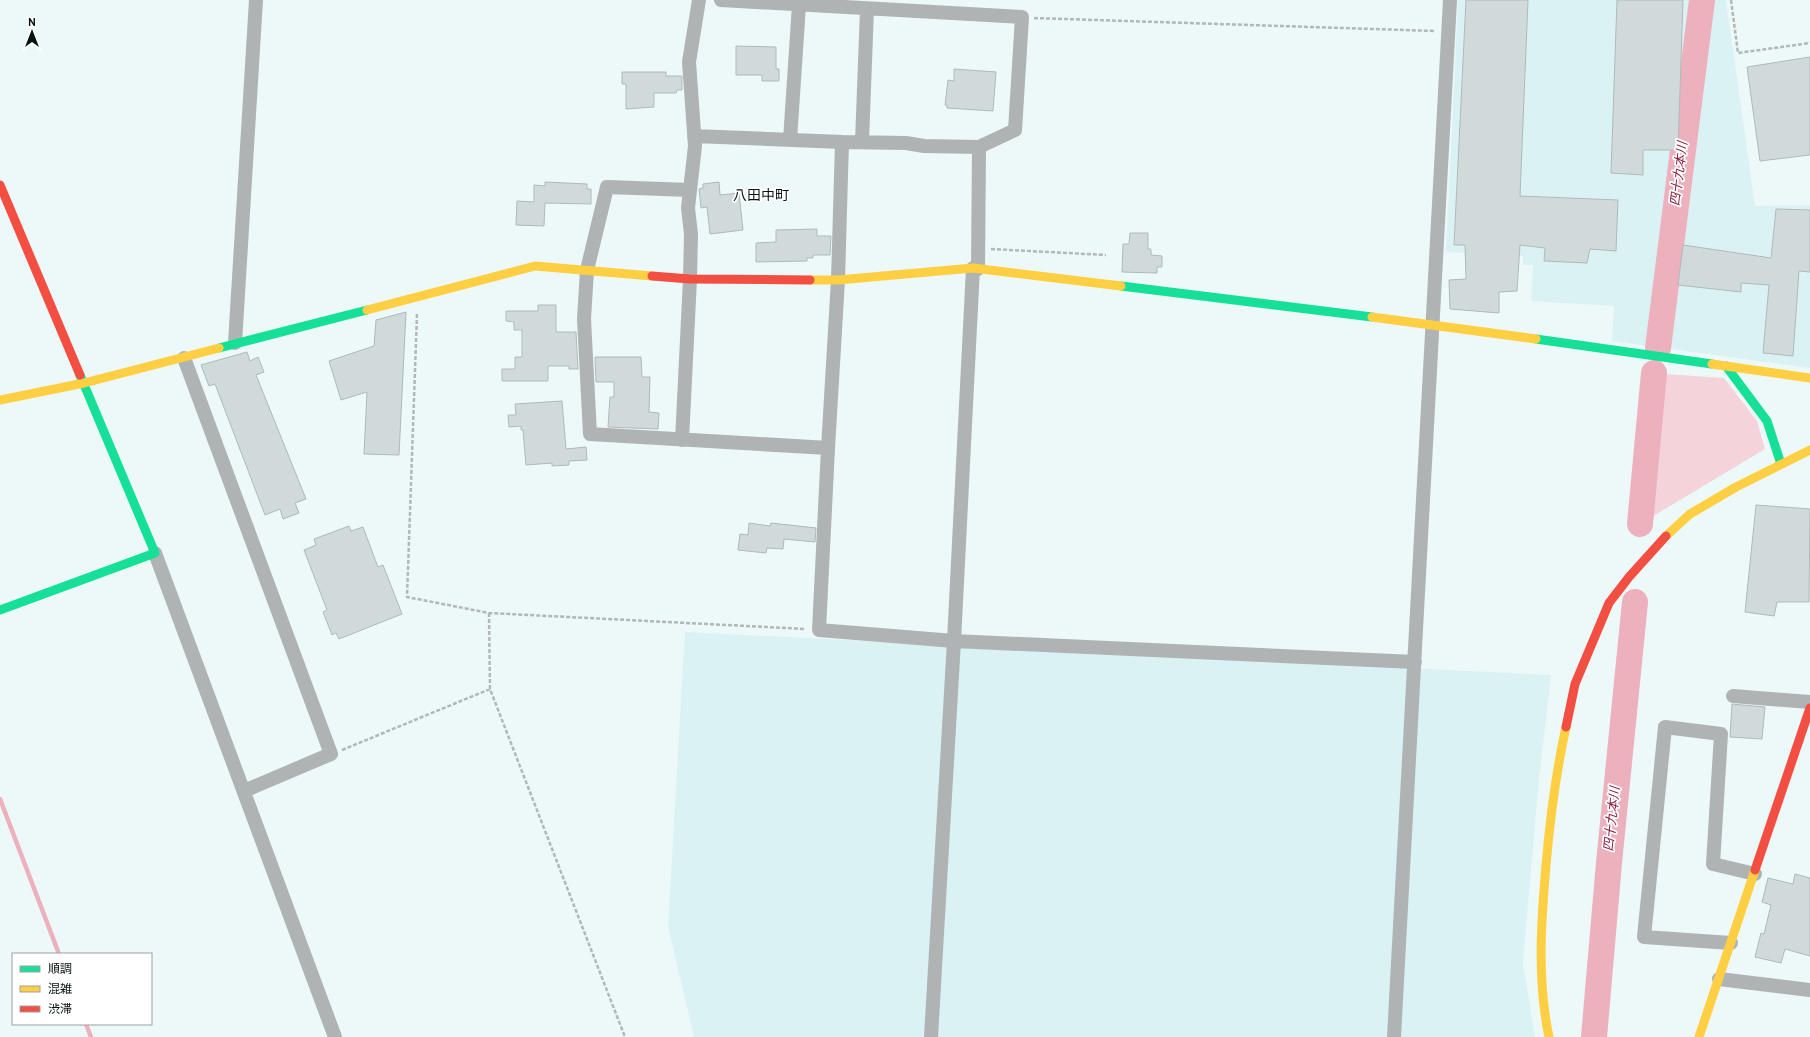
<svg xmlns="http://www.w3.org/2000/svg" width="1810" height="1037" font-family="Overpass,'Noto Sans JP',sans-serif">
<style>
.built{fill:#dbf2f5}
.green{fill:#f4d4da}
.lines{fill:none;stroke-linecap:round;stroke-linejoin:round}
.stream{stroke:#ecb1bc;stroke-width:4.5}
.river{stroke:#ecb1bc;stroke-width:26}
.building{fill:#d0dadb;stroke:#b0b9ba}
.path{stroke:#b2b7b8;stroke-width:2.5;stroke-dasharray:4 2;stroke-linecap:butt}
.street{stroke:#afb3b3;stroke-width:14}
.fast{stroke:#16e098;stroke-width:9}
.slow{stroke:#ffcf43;stroke-width:9}
.jam{stroke:#f24e42;stroke-width:9}
.labels{text-anchor:middle;dominant-baseline:central;stroke-width:3.5;stroke-linejoin:round;paint-order:stroke}
.water-label{font-size:13px;font-style:italic;fill:#88203f;stroke:#fff}
.quarter-label{font-size:14px;fill:#091213;stroke:#fff}
</style>
<rect width="100%" height="100%" fill="#edf8f9"/>
<path class="built" d="M1458,0H1726L1755,206L1810,205V368L1612,341L1614,306L1531,301L1533,265H1523V256L1446,252Z
M685,632L1551,675L1539,779L1523,963L1535,1037H694L668,926Z"/>
<path class="green" d="M1664,374L1724,378L1757,421L1765,449L1645,521Z"/>
<g class="lines">
<path class="stream" d="M0,799L59,954
M86,1024L91,1037"/>
<path class="river" d="M1658,348L1702,0
M1640,524L1654,373
M1594,1037L1609,863L1635,602"/>
</g>
<path class="building" d="M1466,0H1528L1520,196L1618,200L1616,251L1590,249L1587,263L1544,261L1545,248L1520,245L1517,291L1499,292V313L1450,309L1449,280L1466,279L1465,245H1454Z
M1617,0H1683L1678,150H1643V175L1611,173Z
M736,46L776,47V69H779V81H762V75H736Z
M1810,57V155L1760,161L1747,67Z
M954,69L996,72L993,111L947,108V105H945L948,80L954,81Z
M622,72H666V76H682V90H677L676,93H654V107L626,109V84H622Z
M545,182L587,184V189H591V204L545,203L544,226L516,225L517,201L534,202V185L545,186Z
M719,182L720,195L739,193L743,230L710,234L707,207L701,208L699,189L703,188V184Z
M1776,209L1810,210V272L1799,271L1793,356L1763,353L1769,285L1741,283V292L1678,285L1683,245L1771,258Z
M817,229V236H831L830,255H813V258H807V261L756,262V243L776,242V230Z
M1130,233H1148V249H1151V255L1162,256V267H1157V273L1122,272L1123,244H1129Z
M538,305H556V332H576L578,369H569V366H548V381H502V369H515V357H522V330H514V322L506,321V311H538Z
M406,312L399,455L364,454L367,392L341,400L329,361L374,346L376,320Z
M247,352L250,361L258,357L264,372L256,375L306,499L295,503L299,513L283,519L280,509L265,515L215,384L209,386L201,365Z
M595,357H641L642,377H650L649,412L659,413L658,429L608,427L610,397H614V382H596Z
M562,401L566,449L586,447L587,460L569,461V465L552,466V463L526,465L523,430H521V426L509,427L508,415H516L515,404Z
M1756,505L1810,509L1809,602H1777L1774,616L1745,612Z
M749,523L770,526L771,523L816,528L815,542L784,539L783,549L767,548L766,553L738,550L740,534L748,535Z
M349,526L351,531L363,527L378,567L383,565L402,614L339,639L336,633L332,635L323,612L327,610L304,550L316,545L314,539Z
M1732,704L1765,707L1762,739L1730,737Z
M1795,874L1810,878V956L1785,949L1781,963L1755,957L1761,933L1764,934L1771,905L1762,902L1768,878L1793,884Z"/>
<g class="lines">
<path class="path" d="M1731,0L1738,53L1810,43
M1034,18L1435,31
M991,249L1106,255
M417,314L407,597L489,613L806,629
M489,613L490,689L625,1037
M342,750L490,689"/>
<path class="street" d="M721,0L1022,17L1015,130L979,147L924,146L906,143L842,142
M790,140L799,5
M862,142L867,9
M690,190L607,187L587,270L584,319L590,434L828,448L838,280L842,142L694,136
M978,269L979,147
M235,343L256,0
M184,358L331,754L244,791
M682,440L690,279L691,234L688,208L695,146L689,62L699,0
M828,448L819,630L954,641L1415,662
M155,553L335,1037
M1733,696L1810,702
M1731,943L1644,937L1665,727L1721,734L1713,864L1755,874
M1719,979L1810,990
M931,1037L954,641L973,268
M1394,1037L1450,0"/>
<path class="fast" d="M1121,286L1372,317
M1536,339L1712,364
M219,348L367,310
M1726,366L1767,421L1781,464
M0,610L155,553L80,375"/>
<path class="slow" d="M810,280H838L973,268L1121,286
M367,310L535,266L652,276
M1372,317L1536,339
M1712,364L1810,378
M0,400L84,383L219,348
M1666,536L1690,514L1736,487L1810,450
M1549,1037C1537,980 1541,923 1546,865C1550,819 1556,772 1566,727
M1699,1037L1755,870"/>
<path class="jam" d="M0,185L80,375
M652,276L690,279L810,280
M1566,727L1575,684L1609,603L1629,577L1666,536
M1755,870L1810,708"/>
</g>
<g class="labels">
<g class="water-label">
<text transform="translate(1680 174) rotate(-83)">四十九本川</text>
<text transform="translate(1613 819) rotate(-84)">四十九本川</text>
</g>
<g class="quarter-label">
<text x="761" y="196">八田中町</text>
</g>
</g>
<rect x="12" y="953" width="140" height="72" fill="#ffffff" stroke="#9da0a1"/>
<rect x="20" y="966" width="20" height="6" fill="#16e098" stroke="#9da0a1"/>
<text x="48" y="973" font-size="12" fill="#091213">順調</text>
<rect x="20" y="986" width="20" height="6" fill="#ffcf43" stroke="#9da0a1"/>
<text x="48" y="993" font-size="12" fill="#091213">混雑</text>
<rect x="20" y="1006" width="20" height="6" fill="#f24e42" stroke="#9da0a1"/>
<text x="48" y="1013" font-size="12" fill="#091213">渋滞</text>
<g transform="translate(32 32)" stroke="#ffffff" stroke-width="3" paint-order="stroke">
<path d="M0-3L7 15L0 10L-7 15Z" fill="#091213"/>
<text y="-6" font-size="11" font-weight="bold" text-anchor="middle" fill="#091213">N</text>
</g>
</svg>
